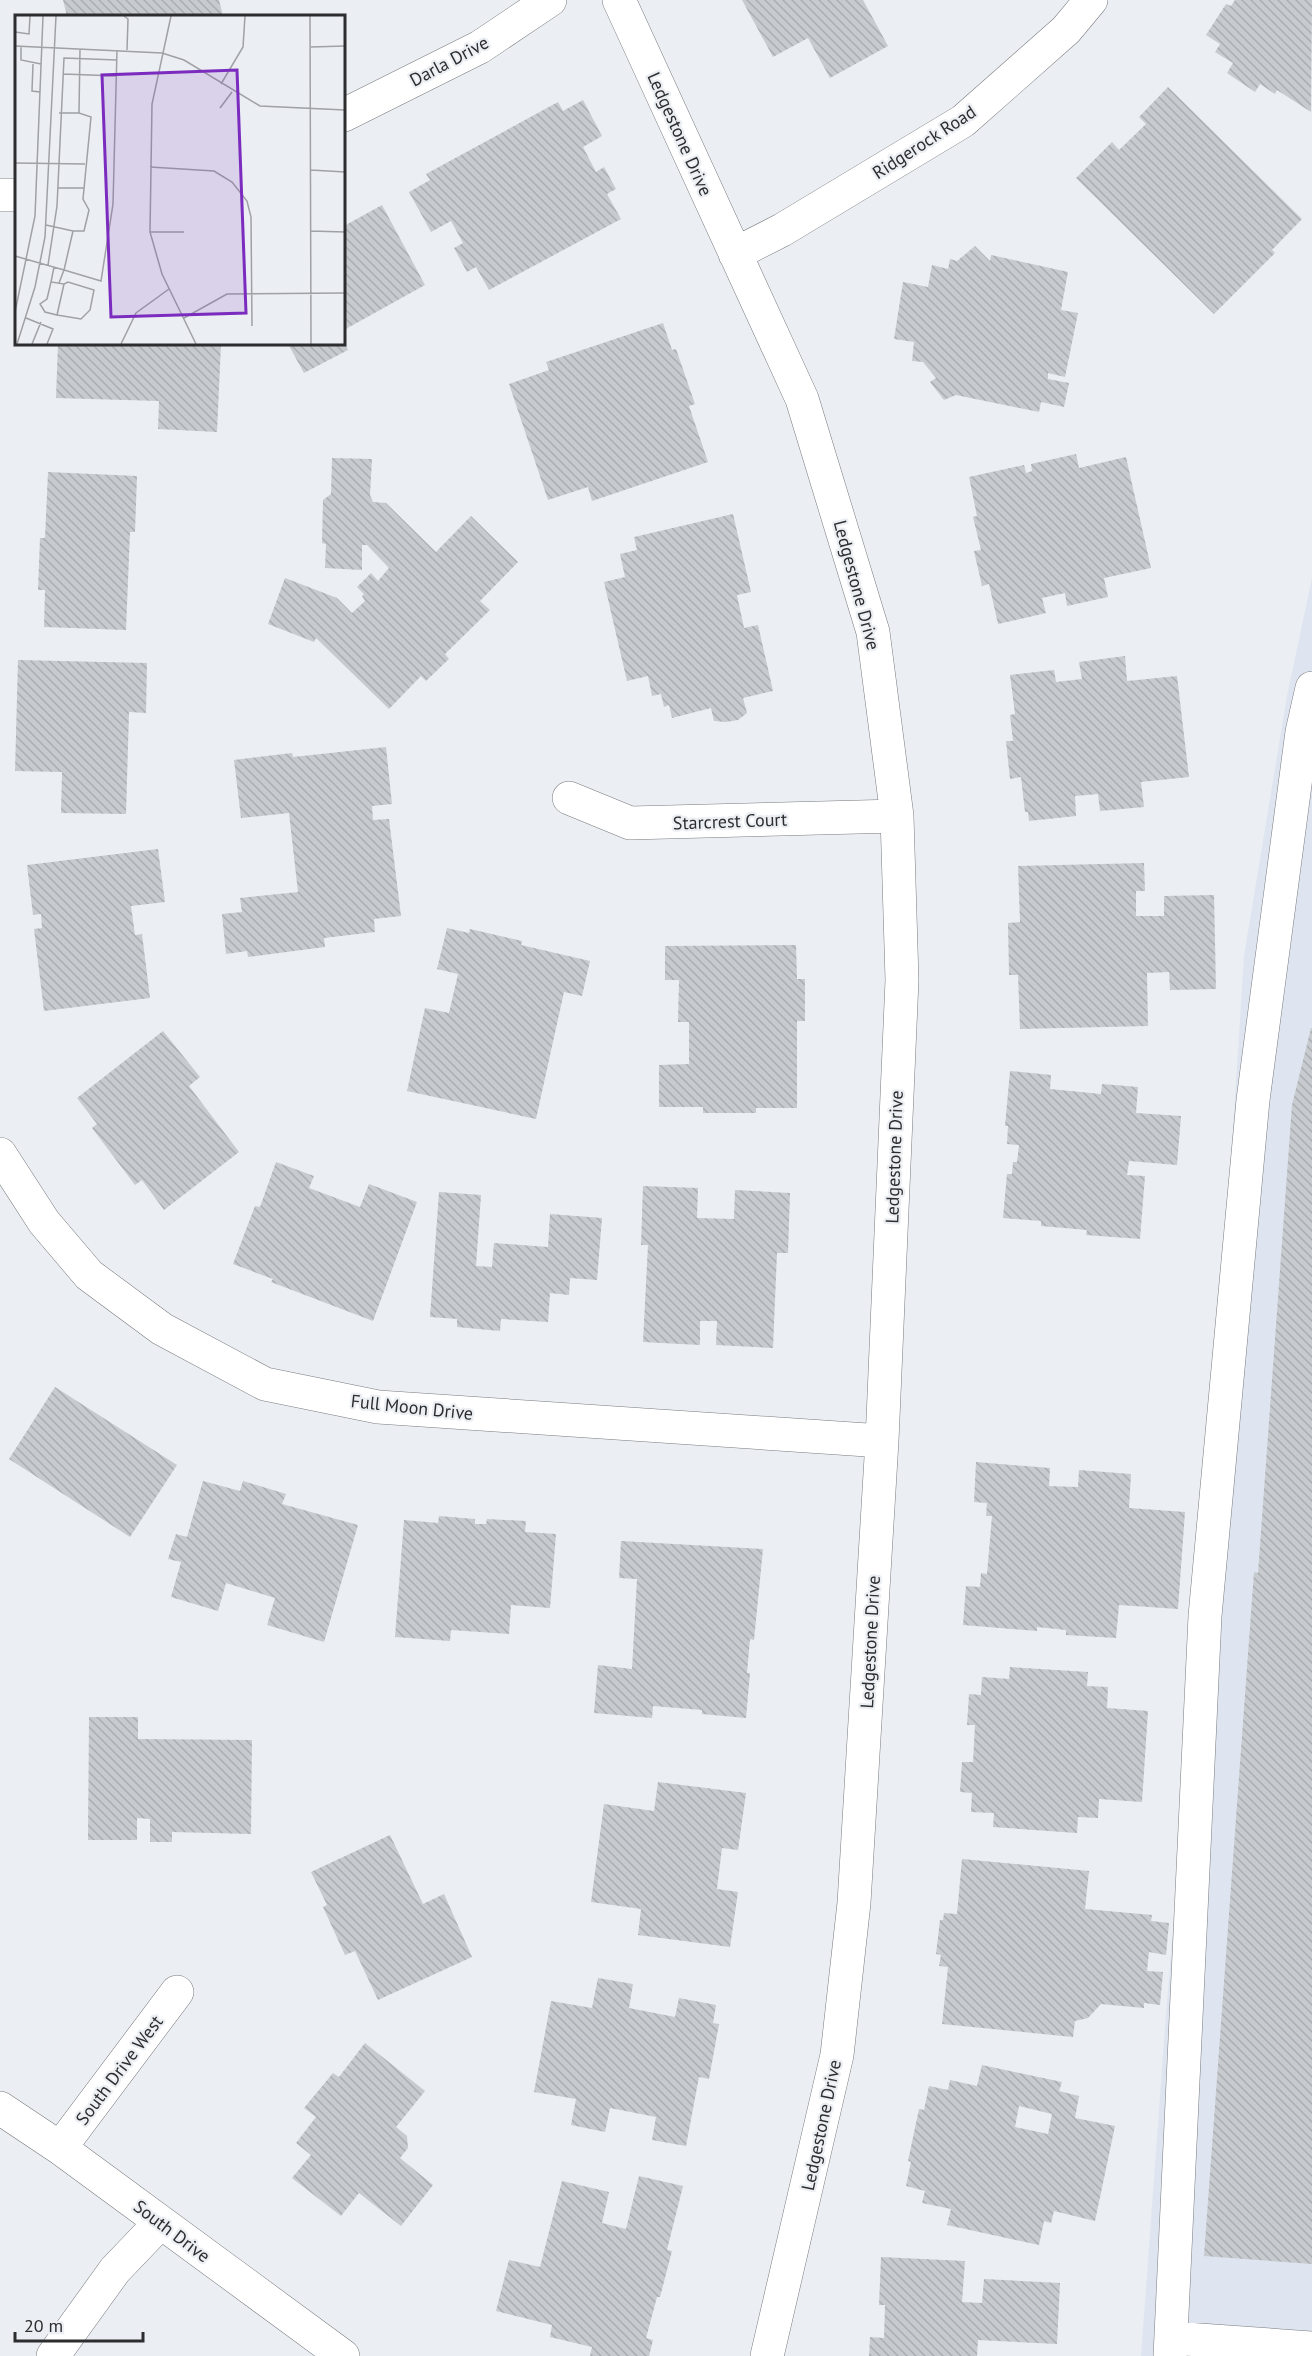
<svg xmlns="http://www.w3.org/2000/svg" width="1312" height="2356" font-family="'PT Sans',sans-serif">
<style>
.built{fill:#dee5f0}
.building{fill:url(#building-back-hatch);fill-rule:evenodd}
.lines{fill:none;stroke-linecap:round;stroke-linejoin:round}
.minor-casing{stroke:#797b7f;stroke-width:34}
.minor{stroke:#fff;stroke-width:33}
.labels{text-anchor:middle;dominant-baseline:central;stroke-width:4.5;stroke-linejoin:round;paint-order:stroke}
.street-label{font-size:18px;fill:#2c2d2e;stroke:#ebeef2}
.inset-road{fill:none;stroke:#9fa1a4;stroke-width:1.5}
.view{fill:#7b2cbf;fill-opacity:0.15;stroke:#7b2cbf;stroke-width:3}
.inset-edge{fill:none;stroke:#2c2d2e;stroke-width:3}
</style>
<defs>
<pattern id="building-back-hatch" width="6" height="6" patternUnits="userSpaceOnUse" patternTransform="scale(1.5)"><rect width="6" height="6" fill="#c7cace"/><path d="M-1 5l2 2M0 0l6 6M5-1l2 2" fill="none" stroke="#abaeb1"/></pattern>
</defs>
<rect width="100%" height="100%" fill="#ebeef2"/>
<path class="built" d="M1312,578V2356H1141L1166,2015L1212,1463L1244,956L1287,696Z"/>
<path class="building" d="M63,0H219L223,16H67Z
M742,0H863L888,46L830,78L808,38L773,57Z
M1235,0H1312L1311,112L1277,90L1275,94L1260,84L1255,92L1227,73L1233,63L1215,52L1220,44L1206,35L1226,4L1231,6Z
M1168,87L1302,219L1272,250L1275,253L1214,314L1076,178L1112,142L1119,150L1146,124L1139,117Z
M583,100L602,136L583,147L596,172L604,167L616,189L607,194L621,219L489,290L476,267L467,272L454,248L463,243L451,221L431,232L409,192L430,180L426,174L558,102L563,111Z
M382,205L425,285L344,330V226Z
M975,246L990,261L991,255L1068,272L1061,310L1078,313L1065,377L1048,373V379L1069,383L1064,407L1041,402L1039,412L956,395L944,400L930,382L936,378L923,362L912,361L914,342L894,339L903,282L928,287L932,265L948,269L950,259L957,261Z
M663,323L672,350L676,349L695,404L689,406L708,462L592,501L588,487L548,500L509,384L549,370L546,362Z
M58,344H221L217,432L158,429L159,401L56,398Z
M288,344H345L348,350L304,373Z
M1076,454L1079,468L1126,457L1151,568L1104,578L1108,597L1067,606L1065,593L1042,598L1046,613L998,624L989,584L982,586L974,551L981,550L973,517L977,516L969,477L1024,465L1026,473L1032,471L1031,464Z
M332,458L372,459L370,495L373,502L386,503L436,552L471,516L518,562L480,601L490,610L445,654L449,659L426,681L421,676L389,709L316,638L314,642L268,624L285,578L337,598L352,613L365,601L362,596L364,594L357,587L371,573L378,581L389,568L367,545H362V570L325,568L326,544L322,543L323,500L331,494Z
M48,472L137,476L135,532H130L126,630L44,627L45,590H38L40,538H45Z
M733,514L751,592L737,595L744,628L758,625L773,691L743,698L747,713L738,720L726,722L714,721L711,708L672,718L669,705L664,707L661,694L652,696L648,676L627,681L604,582L625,577L620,554L637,550L634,537Z
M1125,656L1127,681L1177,676L1189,777L1141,782L1144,807L1100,811L1098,794L1075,796L1076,816L1029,821L1028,812H1025L1021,777L1010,779L1006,741H1013L1010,715L1015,714L1010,675L1054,670L1056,682L1082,679L1079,662Z
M18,660L147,663L146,713L129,712L126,814L61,813L62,772L15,771Z
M386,747L392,804L372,806L373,820L389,819L401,916L374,919L375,932L324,938L325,947L248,957L247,951L226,954L222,914L242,912L240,898L298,892L289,813L241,818L234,760L292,753L293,757Z
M158,849L165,902L131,906L135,935L142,934L150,998L44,1011L34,929L42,928L41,914L33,915L27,865Z
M1144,863L1145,891H1136V916H1164V896L1214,895L1216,989L1170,990L1169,972L1147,973L1148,1026L1020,1029L1018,975H1009L1008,923L1020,922L1018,866Z
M447,928L469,933L470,929L522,941L521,945L590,961L582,996L564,992L536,1119L407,1091L425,1008L449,1013L458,974L437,969Z
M796,945L797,979H805V1021H797V1108H756V1113H703V1107H659V1065L689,1064V1022H678L679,980H665V946Z
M1311,1028H1312V2264L1204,2256L1254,1572L1258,1573L1292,1105Z
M163,1031L200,1077L189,1086L239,1152L164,1210L142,1180L135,1185L92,1128L97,1124L77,1098Z
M1010,1071L1051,1075L1050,1089L1101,1094L1102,1084L1138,1087L1136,1113L1181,1116L1177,1165L1129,1161L1127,1175L1145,1176L1140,1239L1086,1235L1087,1230L1041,1226V1221L1003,1218L1007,1174H1012L1013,1162H1017L1019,1145L1007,1144L1008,1126H1005Z
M276,1162L314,1176L309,1188L360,1207L369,1184L417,1202L373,1321L271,1282L273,1279L233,1264L255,1206L260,1207Z
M643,1186L698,1188L697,1218L734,1219L735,1190L790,1193L788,1253H777L773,1348L716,1345L717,1321H700V1345L643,1342L648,1245H641Z
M439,1192L481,1195L476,1266L492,1267L494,1243L548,1247L550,1214L602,1218L597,1280L570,1278L569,1295L550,1293L548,1322L501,1319L500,1331L457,1327V1319L430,1317Z
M55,1387L177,1465L130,1537L9,1459Z
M976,1462L1050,1468L1049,1486L1078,1487L1079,1470L1131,1474L1129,1508L1185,1512L1178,1609L1119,1605L1116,1638L1066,1635V1630L1037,1627V1631L963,1625L966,1586L980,1587L981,1573L987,1574L992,1516H986L987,1503L974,1502Z
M203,1481L240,1491L243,1481L286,1494L282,1504L358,1525L324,1642L267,1625L275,1598L226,1583L218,1611L171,1597L181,1562L168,1559L176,1534L187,1537Z
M439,1516L475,1519V1524H486L487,1519L526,1521L525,1532L556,1534L550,1608L511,1605L509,1634L451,1630L450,1641L395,1637L404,1520L438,1523Z
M621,1541L763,1549L754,1640L750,1639L747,1673H750L746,1718L702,1714V1710L653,1706L652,1718L594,1713L598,1665L632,1669L637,1579L619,1578Z
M1010,1667L1088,1672L1087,1686L1108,1687L1107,1708L1148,1711L1142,1802L1099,1799L1098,1818L1078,1817L1077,1833L993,1827L994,1813L971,1812L972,1793L960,1792L962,1762H973L975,1725H967L969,1694L981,1695L982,1677L1009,1679Z
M89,1717H138V1739L252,1740L251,1834L172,1832V1842H150V1819L137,1818V1840H88Z
M658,1782L746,1793L738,1850L722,1848L717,1889L738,1892L730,1947L638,1935L641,1909L591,1902L604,1804L654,1811Z
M390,1835L423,1904L444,1894L472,1957L378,2000L355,1951L345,1955L323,1907L327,1905L311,1872Z
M962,1859L1089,1871L1085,1909L1152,1915L1151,1921L1169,1923L1166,1955L1149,1952L1147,1971L1163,1972L1160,2005L1144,2003V2008L1101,2004L1088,2018L1075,2021L1073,2037L942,2024L948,1967L939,1966L941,1955L936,1954L940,1920H943L944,1913L957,1914Z
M598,1978L633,1984L629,2008L675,2017L679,1998L716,2005L713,2023L719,2024L709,2079L699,2077L686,2146L652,2140L656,2117L610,2108L605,2132L571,2125L576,2099L534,2092L551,2001L592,2008Z
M365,2043L425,2091L396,2127L407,2136L408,2148L400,2158L433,2185L401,2226L359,2193L341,2216L292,2178L311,2155L296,2143L316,2117L304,2108L333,2073L339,2077Z
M982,2065L1062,2082L1059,2091L1079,2096L1075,2118L1115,2126L1095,2221L1054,2211L1051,2223L1044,2221L1039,2245L947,2225L951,2209L922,2203L925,2191L906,2186L911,2162L908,2161L919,2109L924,2110L929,2086L948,2090L950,2080L977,2086ZM1019,2106L1052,2114L1048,2134L1015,2127Z
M639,2176L683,2186L667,2250L672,2251L660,2297H657L646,2338L653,2340L649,2356H590L592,2347L550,2337L552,2325L496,2311L509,2260L540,2267L562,2181L609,2192L602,2223L626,2229Z
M881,2257L965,2261L962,2302L982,2303L984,2279L1060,2283L1057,2344L978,2340L977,2356H869L870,2337L884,2338L885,2305H879Z"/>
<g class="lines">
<g class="minor-casing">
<path id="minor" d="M619,0L802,399L873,632L897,816L902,980L882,1441L854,1903L837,2055L767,2356
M344,115L480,47L550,0
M0,195H16
M735,254L782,230L963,121L1066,30L1091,0
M569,798L630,823L897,816
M0,1154L44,1222L89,1275L162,1329L265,1384L378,1407L882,1441
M0,2108L60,2148L343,2356
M60,2148L177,1992
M1171,2338L1312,2348
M53,2356L115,2270L160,2223
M1170,2356L1205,1616L1253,1100L1302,732L1312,688"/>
</g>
<use href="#minor" class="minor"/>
</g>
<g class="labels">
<g class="street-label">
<text transform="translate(449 61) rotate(-28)">Darla Drive</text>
<text transform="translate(680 134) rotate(66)">Ledgestone Drive</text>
<text transform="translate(924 142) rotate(-33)">Ridgerock Road</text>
<text transform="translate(857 585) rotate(75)">Ledgestone Drive</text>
<text transform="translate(730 821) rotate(-2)">Starcrest Court</text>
<text transform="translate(894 1157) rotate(-88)">Ledgestone Drive</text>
<text transform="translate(412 1407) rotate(6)">Full Moon Drive</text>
<text transform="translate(870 1642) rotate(-87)">Ledgestone Drive</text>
<text transform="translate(119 2070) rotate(-53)">South Drive West</text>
<text transform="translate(821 2125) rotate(-78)">Ledgestone Drive</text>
<text transform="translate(172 2231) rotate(37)">South Drive</text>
</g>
</g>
<g transform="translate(15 15)">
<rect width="330" height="330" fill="#ebeef2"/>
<path class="inset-road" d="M109,1L113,4L112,35M156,1L137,89L135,217L147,259L181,329M295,1L296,329M0,17L14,19L15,1M0,31L147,38L169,45L245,91L330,95M6,31V45L26,49M296,32L330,31M65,34L64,98L76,102L68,184L74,195L69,216H58L49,255L86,266L98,189L102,35M18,49L17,76L25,77M48,59L102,61M206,69L228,32L230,1M205,93L217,77M44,98H64M0,148L70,149M135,152L199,156L217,167L232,186L236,202L237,311M296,155L330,157M43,173H69M31,210L58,216M296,216L330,217M135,217H169M0,241L49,255L44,268M33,250L42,191L49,43L102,45M36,267L32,284L25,289L30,297L42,300L49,269L36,267L39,252M0,297L20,201L28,1M42,300L66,304L75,295L79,275L53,267L49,269M11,303L38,314L32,329M169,303L212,279L330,278M2,329L20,272L30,222L41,1M17,329L26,307M106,329L121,298L154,274"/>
<path class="view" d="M222,55L231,298L96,302L87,60Z"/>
<rect width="330" height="330" class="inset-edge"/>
</g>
<path d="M15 2332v9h128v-9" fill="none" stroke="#2c2d2e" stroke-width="3"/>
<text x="24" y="2332" font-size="18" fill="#2c2d2e" stroke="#ebeef2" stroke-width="4.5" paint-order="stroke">20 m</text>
</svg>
